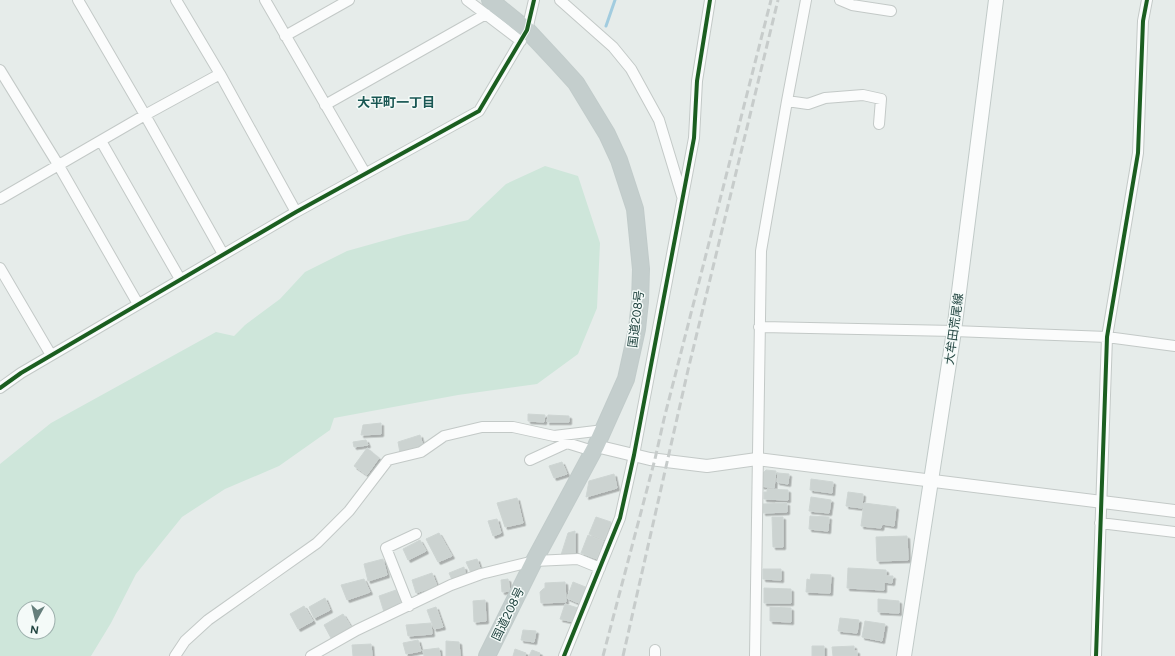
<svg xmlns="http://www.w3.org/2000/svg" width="1175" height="656" font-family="Figtree,'Noto Sans JP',sans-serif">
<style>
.green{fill:#cee6da;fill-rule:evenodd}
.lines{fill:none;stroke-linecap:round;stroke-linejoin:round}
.stream{stroke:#a2ccdf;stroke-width:3}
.building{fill:#ccd3d1;stroke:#ced5d3;filter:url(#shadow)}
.minor-casing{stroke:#c3c9c7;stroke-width:12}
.tertiary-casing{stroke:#c3c9c7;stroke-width:14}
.secondary-casing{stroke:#c1cac8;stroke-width:16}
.trunk-casing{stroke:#c1cbca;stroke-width:18}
.minor{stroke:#fbfcfc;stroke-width:10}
.tertiary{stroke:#fbfcfc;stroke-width:12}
.secondary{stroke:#fbfcfc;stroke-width:14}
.trunk{stroke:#c4cecd;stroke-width:16}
.rail{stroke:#c7cccb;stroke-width:3;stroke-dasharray:8 4;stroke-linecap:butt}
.cycleway-casing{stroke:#f4faf8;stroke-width:6}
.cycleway{stroke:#1b5e20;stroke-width:4}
.labels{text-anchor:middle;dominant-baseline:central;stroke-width:3;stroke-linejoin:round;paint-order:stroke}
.street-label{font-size:12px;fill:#20433f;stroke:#f4faf8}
.neighbourhood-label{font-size:13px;font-weight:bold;fill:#195753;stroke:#f4faf8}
</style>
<defs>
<filter id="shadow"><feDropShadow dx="2.5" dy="2.5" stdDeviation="0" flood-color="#0004"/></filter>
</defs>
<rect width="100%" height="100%" fill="#e6ecea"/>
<path class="green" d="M545,166L578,176L600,243L597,308L578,354L537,384L458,395L334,418L330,430L279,466L225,489L182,517L136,574L111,623L91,656H0V464L51,423L216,332L234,336L245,325L280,299L305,272L347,251L404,235L468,220L506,184ZM24,608H48V632H24Z"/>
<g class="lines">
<path class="stream" d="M606,26L615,0"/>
</g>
<path class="building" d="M528,414L545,415L544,422L528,421Z
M548,415L569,416V422H547Z
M381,423V434L361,435L363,425Z
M420,435L423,446L400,453L398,442Z
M366,440L368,445L354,447L353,442Z
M367,448L379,458L367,475L354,466Z
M562,462L567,474L554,478L549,466Z
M766,470L776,471L774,488L761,486L762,474Z
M778,473L789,474L788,484L777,482Z
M614,474L617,488L586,497L589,481Z
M811,479L833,482L832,493L810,490Z
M767,489L788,490V500L764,499V492H767Z
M848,492L863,494L862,508L846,506Z
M811,497L831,500L829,513L809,511Z
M517,498L523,523L505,527L497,503Z
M787,503V512L763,513V504Z
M864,503L896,507L894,526L882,524L881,528L861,526Z
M810,516L829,517L828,531L809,529Z
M596,517L611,522L604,540L589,534Z
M772,517H783V547H773Z
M497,519L501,533L493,536L488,521Z
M575,531V554L561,555L568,533Z
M439,533L452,556L438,562L426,539Z
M588,535L603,541L597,559L581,553Z
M907,536L908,560L877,561L876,537Z
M420,540L426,551L408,560L403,549Z
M383,559L387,575L368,581L364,564Z
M477,559L481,571L472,575L466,562Z
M464,567L466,578L453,582L449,573Z
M848,568L886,570V576H893L892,583L884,582V590L847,588Z
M763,569H781V580L763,579Z
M432,573L437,586L416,593L412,580Z
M811,574L831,575L830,593L806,592L807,579L810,580Z
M364,579L370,592L347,600L341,585Z
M508,579L510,591L502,592L501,580Z
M565,582L566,602L541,603L540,592L543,589L545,588V583Z
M573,582L588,588L581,604L567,598Z
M764,588L791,589V603H764Z
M396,590L402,604L384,612L379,596Z
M325,598L330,610L314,618L309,607Z
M878,599L899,601V613L878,612Z
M485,600L486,621L474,622L473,601Z
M565,604L578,608L574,622L560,619Z
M304,606L313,621L298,629L290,614Z
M436,607L443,627L434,629L427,610Z
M770,607L791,608V622L770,621Z
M343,614L351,627L331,638L324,625Z
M840,618L859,620L857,633L838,631Z
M865,621L885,624L882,641L862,637Z
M431,623L432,634L408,636L406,625Z
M523,630L536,631L534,642L521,640Z
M418,640L421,651L406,654L403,643Z
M446,641L459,642L460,656H446Z
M371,644L372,656H353L352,645Z
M812,646H824V656H812Z
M854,646V651H857V656H833L832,647Z
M439,648L440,656H424L423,650Z
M515,649L526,653L525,656H513Z
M532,650L540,653L539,656H529Z"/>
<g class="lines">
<g class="minor-casing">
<path id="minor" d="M78,0L145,115L223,254
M176,0L220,74L296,212
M265,0L365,173
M467,0L521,41
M560,0L613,47L631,69L659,120L682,196
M840,0L852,5L891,11
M285,36L349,0
M0,70L59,166L138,304
M787,101L808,104L825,98L863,95L881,99L879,124
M325,105L486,14
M101,141L180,279
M0,199L145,115L220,74
M0,268L51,355
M759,327L954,331L1107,337L1175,346
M0,388L21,373L296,212L479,111L527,30L534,0
M530,460L567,443L593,451
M1100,523L1175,532
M409,606L386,548L416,534
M175,656L185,641L208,620L317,543L349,511L388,460L421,452L444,436L482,427H513L554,436L604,430
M311,656L357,630L451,585L481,574L534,561L578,559L600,568
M564,656L620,518L634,455L694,138L697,81L710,0
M655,656V650
M755,656L761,251L787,101L806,0
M1096,656L1107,337L1138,153L1143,21L1147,0"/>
</g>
<g class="tertiary-casing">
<path id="tertiary" d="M596,446L650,459L707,466L757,459L1175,511"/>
</g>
<g class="secondary-casing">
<path id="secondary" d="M904,656L954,331L996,0"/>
</g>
<g class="trunk-casing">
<path id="trunk" d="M487,656L534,561L596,446L626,379L637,329L640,302L641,269L635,209L619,160L607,134L576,83L556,61L527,30L490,0"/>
</g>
<use href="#minor" class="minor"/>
<use href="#tertiary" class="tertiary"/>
<use href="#secondary" class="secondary"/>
<use href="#trunk" class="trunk"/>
<path class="rail" d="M603,656L655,459L664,419L771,0
M623,656L688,370L778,0"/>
<g class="cycleway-casing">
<path id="cycleway" d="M0,388L21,373L296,212L479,111L527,30L534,0
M564,656L620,518L634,455L694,138L697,81L710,0
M1096,656L1107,337L1138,153L1143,21L1147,0"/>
</g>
<use href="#cycleway" class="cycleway"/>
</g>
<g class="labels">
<g class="street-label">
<text transform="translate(636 319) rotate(-83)">国道208号</text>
<text transform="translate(954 329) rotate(-82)">大牟田荒尾線</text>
<text transform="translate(508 614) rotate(-64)">国道208号</text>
</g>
<g class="neighbourhood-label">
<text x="396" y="102">大平町一丁目</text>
</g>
</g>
<g transform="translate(36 620) rotate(188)"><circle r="19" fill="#f4faf8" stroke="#9fb1ae"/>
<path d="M0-3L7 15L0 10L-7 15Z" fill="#657e7b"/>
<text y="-6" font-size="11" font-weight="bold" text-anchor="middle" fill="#20433f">N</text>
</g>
</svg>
